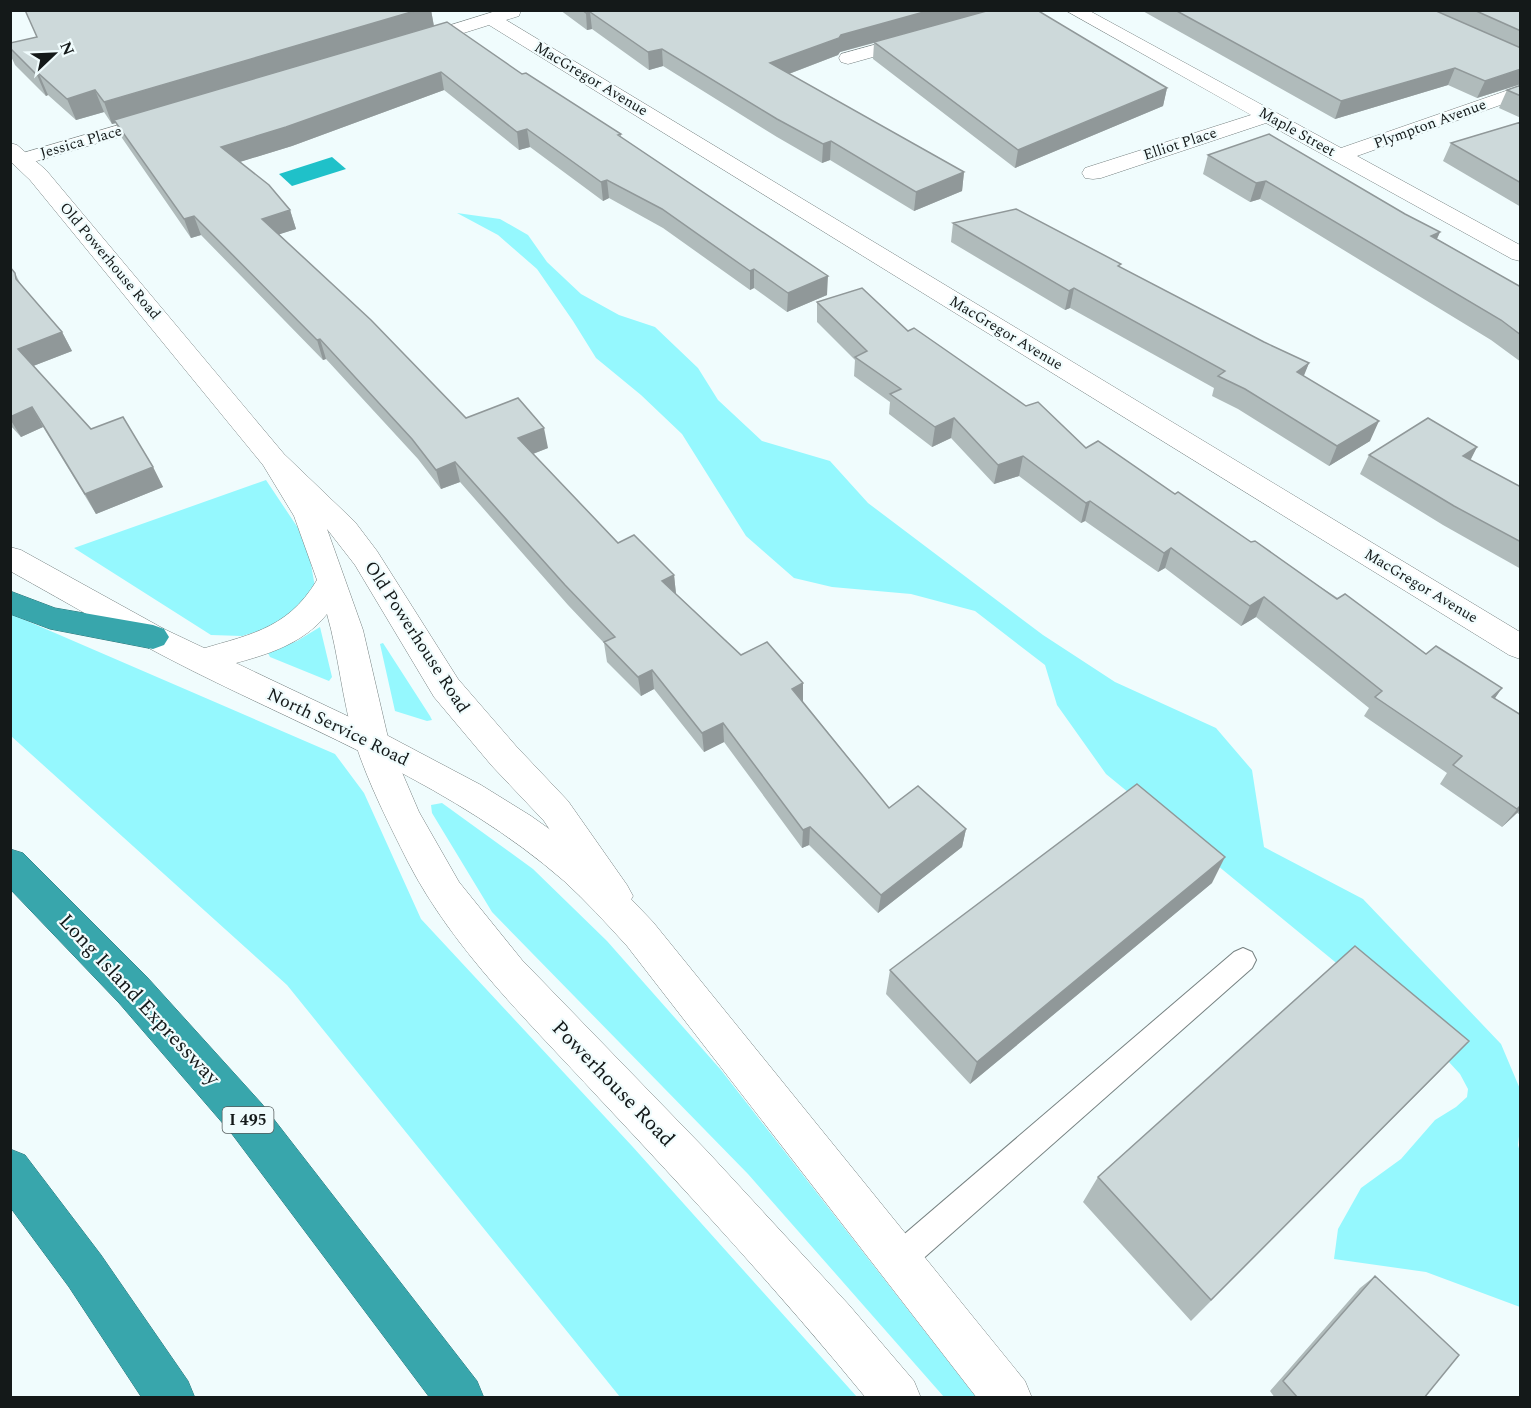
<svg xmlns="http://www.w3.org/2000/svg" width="1531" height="1408" font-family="Spectral,serif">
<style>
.green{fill:#95f8fe}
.water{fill:#1fc1c9}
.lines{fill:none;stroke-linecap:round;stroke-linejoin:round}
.service-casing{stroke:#768181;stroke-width:2}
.minor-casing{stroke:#768181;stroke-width:1}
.tertiary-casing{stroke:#768181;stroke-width:1}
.secondary-casing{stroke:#768181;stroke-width:1}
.motorway-casing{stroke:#2b7579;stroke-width:1}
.service{fill:#fff;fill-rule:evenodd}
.minor{fill:#fff;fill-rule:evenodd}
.tertiary{fill:#fff;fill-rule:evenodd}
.secondary{fill:#fff;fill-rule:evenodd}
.motorway{fill:#38a6ac;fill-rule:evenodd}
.wall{fill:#b0bbbb}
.shaded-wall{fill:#909899}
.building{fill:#cdd9da;stroke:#909899;stroke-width:1.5}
.labels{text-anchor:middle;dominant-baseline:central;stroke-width:4.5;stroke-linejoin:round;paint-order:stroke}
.far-street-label{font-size:15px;fill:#141919;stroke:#f0fcfd}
.shield{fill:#f0fcfd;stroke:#565d5d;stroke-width:1.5}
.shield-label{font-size:16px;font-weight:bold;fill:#141919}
.street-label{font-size:18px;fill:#141919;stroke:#f0fcfd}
.near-street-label{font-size:21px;fill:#141919;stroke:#f0fcfd}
</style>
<rect width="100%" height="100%" fill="#f0fcfd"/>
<path class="green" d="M457,213L500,219L528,235L547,262L581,294L619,315L655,327L698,368L718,400L762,441L830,461L868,503L1043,635L1115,682L1216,728L1252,770L1264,847L1363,899L1501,1044L1520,1089V1128L1518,1145L1520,1152V1307L1426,1272L1334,1259L1338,1229L1361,1188L1401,1159L1435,1120L1456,1107L1467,1097L1468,1089L1460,1074L1424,1035L1106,774L1057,705L1045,665L975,611L911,594L832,587L794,578L746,536L682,434L641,395L596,358L573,321L537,269L498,235Z
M266,480L298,528L310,559L315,587L279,625L242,636L211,635L74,548Z
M11,614L335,754L364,793L421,919L632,1146L857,1397H620L287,985L11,736Z
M320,627L332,677L329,681L270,657L268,653L297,641Z
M383,643L430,716L432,720L427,721L395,711L380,644Z
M442,803L533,869L607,941L721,1070L976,1397H944L748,1174L492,912L432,813L431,805Z"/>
<path class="water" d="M332,157L346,169L292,186L279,174Z"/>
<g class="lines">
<g class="service-casing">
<path id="service" d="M1243,948L1252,952L1256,960L1252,968L909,1271L898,1275L887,1271L883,1260L887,1249L1234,952Z"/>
</g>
<g class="minor-casing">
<path id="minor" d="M499,10H521L519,16L506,20L1520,632V659L1509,655L489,25L416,48L409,46L407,42L409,38Z
M1065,10H1088L1341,148L1520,86V98L1357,156L1520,245V261L1512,259L1266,123L1101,178L1093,179L1085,178L1082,173L1085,168L1251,115Z
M917,33L923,35L926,39L923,43L848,64L841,62L839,58L841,54Z
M163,112L170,114L173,118L170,122L23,165L16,163L12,159L16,155Z"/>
</g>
<g class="tertiary-casing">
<path id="tertiary" d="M10,143L17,145L46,170L284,454L355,522L377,551L458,679L516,746L568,801L627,885L633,896L627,907L614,912L601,907L544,821L492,766L434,697L355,565L327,529L363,630L389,742L419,812L459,882L522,960L707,1151L849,1305L914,1381L921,1398H866C780,1293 689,1194 597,1096C530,1023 454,951 408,862C389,824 368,783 355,742C342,700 339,656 327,614C297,652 247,659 203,672L192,668L187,660L192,652C245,635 286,632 317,580L294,516L263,465L30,180L10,161Z"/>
</g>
<g class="secondary-casing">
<path id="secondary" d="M10,547L21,550L164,629L377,730L481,785L531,816L579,850L609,876L653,922L1025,1381L1032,1398H977L627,946C606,923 586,901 564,881C456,787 319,734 193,671C131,640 71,605 10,571Z"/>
</g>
<g class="motorway-casing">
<path id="motorway" d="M10,591L55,608L153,625L164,629L169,637L164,645L153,649L50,629L10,614Z
M10,849L23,853L147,977L262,1104L477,1381L484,1398H430L232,1134L119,1003L10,889Z
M10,1149L25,1155L101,1255L188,1381L195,1398H142L69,1287L10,1207Z"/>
</g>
<use href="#service" class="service"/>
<use href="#minor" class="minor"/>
<use href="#tertiary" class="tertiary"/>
<use href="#secondary" class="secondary"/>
<use href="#motorway" class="motorway"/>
</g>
<path class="wall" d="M25,10H431L434,26L522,74L621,134V137L827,295L787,312L754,288L750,290L663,228L609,198L603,201L530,147L519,150L444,90L292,146L239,162L290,210L296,229L279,234L466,418L548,448L533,454L618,543L674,575L676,594L741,655L803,701L889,808L966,829L962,847L878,913L809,845L802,848L724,742L704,752L654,689L641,696L607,662L604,643L568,605L460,482L441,489L418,459L326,359L323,360L201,235L191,238L122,138L116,123L112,124L104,112L76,120L48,95L46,96L15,65L10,54V43L37,37Z
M560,10H1037L1167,88L1163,106L1015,168L873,59L874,43L840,52L838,55L789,74L964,172L962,191L914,211L830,160L822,163L777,137L663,66L649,70L592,29L587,30Z
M1141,10H1521V84L1477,98L1448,85L1335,119Z
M1521,85V118L1499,108L1507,90Z
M1521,122V207L1443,161L1451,143Z
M1208,155L1405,214L1440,232L1437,239L1521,287V362L1491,340L1260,199L1250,202L1203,174Z
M953,223L1120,267L1264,342L1309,363L1303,376L1370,441L1329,466L1238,409L1212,396L1214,388L1070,308L1065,310L951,242Z
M10,267L15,273L21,285L62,332L72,351L33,366L91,429L153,467L163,487L96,514L43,427L21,437L10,425Z
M817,302L908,331L1086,448L1175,494L1521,715V815L1517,813L1502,827L1440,784L1447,773L1364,716L1369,708L1256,617L1241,626L1165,568L1158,572L1085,521L1081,523L1019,476L994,484L951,438L932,447L889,414L890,402L854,376L855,360L817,322Z
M1477,447L1470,460L1521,487V569L1443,525L1360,474L1369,455Z
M1212,883L970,1084L886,994L890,970Z
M1441,1070L1191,1321L1083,1202L1098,1177Z
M1375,1276L1424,1398H1275L1270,1391L1360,1288Z"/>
<path class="shaded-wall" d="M418,10H431L434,27L114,120L116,123L112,124L104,102Z
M931,10H992L840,52L838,55L770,81V63L841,35Z
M590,12L592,29L587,30L586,13Z
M662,49L663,66L649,70L648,52Z
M1455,68L1448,85L1335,119L1341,101Z
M1521,69V84L1477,98L1485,81Z
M441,72L444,90L292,146L227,166L221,147Z
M39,74L48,95L46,96L37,75Z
M1167,88L1163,106L1015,168L1018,150Z
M95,90L104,112L76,120L67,99Z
M527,129L530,147L519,150L517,132Z
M831,141L830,160L822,163L823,144Z
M964,172L962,191L914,211L916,192Z
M607,180L609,198L603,201L601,182Z
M1266,181L1260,199L1250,202L1256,183Z
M290,210L296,229L268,238L262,219Z
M194,216L201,235L191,238L184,219Z
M1440,232L1431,251V236Z
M754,269V288L750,290V271Z
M828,276L827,295L787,312L788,293Z
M1074,288L1070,308L1065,310L1069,291Z
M62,332L72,351L28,368L18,349Z
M320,339L326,359L323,360L317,340Z
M1309,363L1301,383L1297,372Z
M32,407L43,427L21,437L10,419V417Z
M954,418L951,438L932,447L935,427Z
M1379,421L1370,441L1329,466L1337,446Z
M544,428L548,448L522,458L518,438Z
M1477,447L1467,467L1463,456Z
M1023,456L1019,476L994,484L998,465Z
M455,462L460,482L441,489L436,470Z
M153,467L163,487L96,514L85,494Z
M1090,501L1085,521L1081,523L1086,503Z
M1171,548L1165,568L1158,572L1164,553Z
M674,575L676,594L662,581Z
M1264,597L1256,617L1241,626L1250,606Z
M652,670L654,689L641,696L638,677Z
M803,683V702L792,689Z
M1502,688L1489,707L1492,697Z
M723,723L724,742L704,752L702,733Z
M1521,805V809L1517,813L1502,827Z
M810,827L809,845L802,848L803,830Z
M966,829L962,847L878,913L881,895Z
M1225,857L1212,883L970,1084L977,1062Z"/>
<path class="building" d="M25,10H418L104,102L95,90L67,99L39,74L37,75L10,48V43L37,37Z
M582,10H931L841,35L839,38L770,63L964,172L916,192L831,141L823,144L777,119L662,49L648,52L590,12L586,13Z
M990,10H1037L1167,88L1018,150L874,42Z
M1175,10H1434L1521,48V69L1485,81L1455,68L1341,101Z
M1474,10H1521V31Z
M447,22L522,74L526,73L621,134L618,135L828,276L788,293L754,269L750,271L662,209L607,180L601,182L527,129L517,132L441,72L286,127L221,147L269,185L290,210L262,219L371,320L466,418L518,398L544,428L518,438L618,543L634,535L674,575L662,581L741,655L767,642L803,683L792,689L889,808L918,786L966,829L881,895L810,827L803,830L723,723L702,733L652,670L638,677L604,642L615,637L565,585L455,462L436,470L412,439L320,339L317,340L194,216L184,219L114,120Z
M1521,85V96L1507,90Z
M1521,122V183L1451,143Z
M1269,134L1405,214L1440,232L1431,236L1521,287V335L1501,320L1266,181L1256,183L1208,155Z
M1016,209L1121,264L1118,266L1264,342L1309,363L1297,372L1379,421L1337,446L1245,389L1218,376L1225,371L1074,288L1069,291L953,223Z
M10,267L15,273L16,279L62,332L18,349L91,429L123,417L153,467L85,494L32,407L10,417Z
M862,288L908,331L914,328L1026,406L1038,402L1086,448L1098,441L1175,494L1178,492L1251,542L1255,541L1337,599L1345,594L1426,654L1436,646L1502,688L1492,697L1521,715V805L1517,809L1453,765L1462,756L1375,697L1382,691L1264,597L1250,606L1171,548L1164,553L1090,501L1086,503L1023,456L998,465L954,418L935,427L890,394L901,389L855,357L867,351L817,302Z
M1428,418L1477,447L1463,456L1521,487V542L1454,506L1369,455Z
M1137,784L1225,857L977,1062L890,970Z
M1355,946L1469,1041L1211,1300L1098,1177Z
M1375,1276L1459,1355L1424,1398H1298L1283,1381Z"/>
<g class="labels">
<g class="far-street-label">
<text transform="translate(591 79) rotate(31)">MacGregor Avenue</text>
<text transform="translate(1430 124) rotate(-20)">Plympton Avenue</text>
<text transform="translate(1297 132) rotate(29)">Maple Street</text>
<text transform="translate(81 142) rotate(-16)">Jessica Place</text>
<text transform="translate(1180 144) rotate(-18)">Elliot Place</text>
<text transform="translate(110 261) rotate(50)">Old Powerhouse Road</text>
<text transform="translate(1006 333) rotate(31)">MacGregor Avenue</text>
<text transform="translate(1421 586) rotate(31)">MacGregor Avenue</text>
</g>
<rect class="shield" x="222.5" y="1107" width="51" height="26" rx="4.5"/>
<g class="shield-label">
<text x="248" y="1120">I 495</text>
</g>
<g class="street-label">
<text transform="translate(417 637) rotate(57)">Old Powerhouse Road</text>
<text transform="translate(338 727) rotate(26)">North Service Road</text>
</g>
<g class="near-street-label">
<text transform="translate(139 1000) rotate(47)">Long Island Expressway</text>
<text transform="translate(613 1084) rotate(46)">Powerhouse Road</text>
</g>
</g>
<rect width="1531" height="1408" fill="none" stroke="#141919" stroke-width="24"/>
<g transform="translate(54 54) rotate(67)" stroke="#f0fcfd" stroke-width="4.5" paint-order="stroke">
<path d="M0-4.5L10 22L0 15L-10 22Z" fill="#141919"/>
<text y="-9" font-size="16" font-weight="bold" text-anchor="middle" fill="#141919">N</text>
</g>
</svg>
